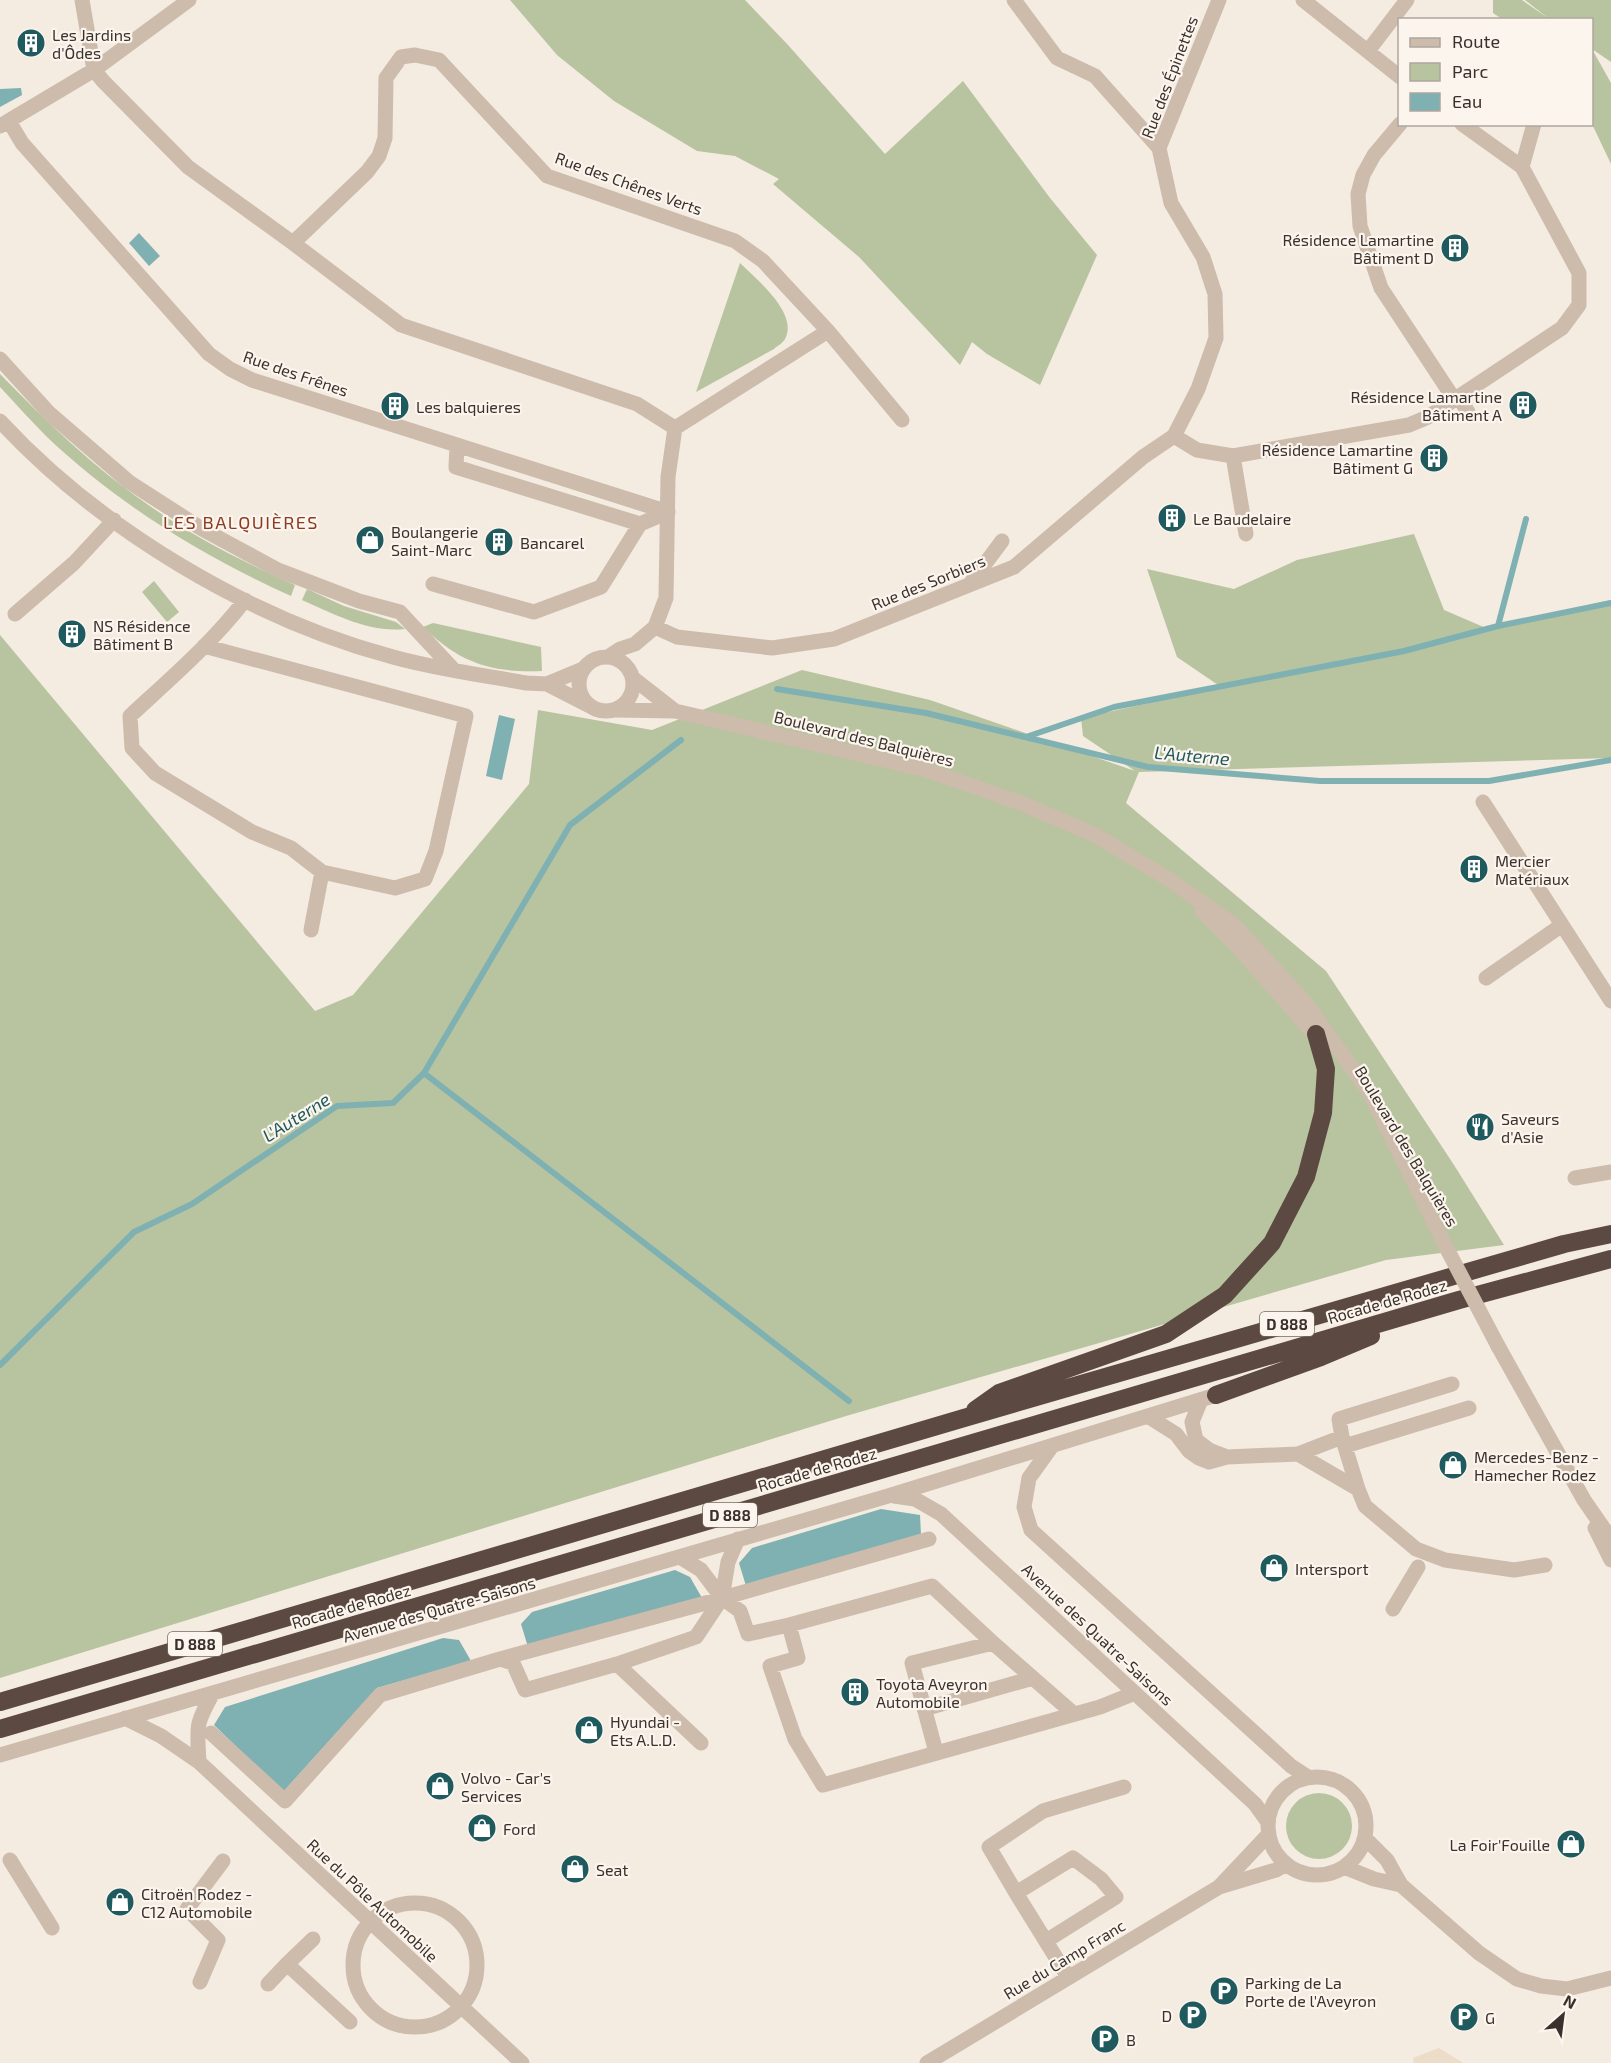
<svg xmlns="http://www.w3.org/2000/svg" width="1611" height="2063" font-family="'Exo 2',sans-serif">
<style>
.green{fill:#b8c4a0}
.plaza{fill:#ecdcc8}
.water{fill:#7fb0b2}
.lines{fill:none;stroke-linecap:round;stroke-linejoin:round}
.stream{stroke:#7fb0b2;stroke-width:6}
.minor{stroke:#cdbbac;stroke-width:15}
.highway{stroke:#5c4a42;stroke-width:18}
.minor-bridge{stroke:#cdbbac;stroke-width:15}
.labels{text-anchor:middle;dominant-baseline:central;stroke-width:4.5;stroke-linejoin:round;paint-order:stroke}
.shield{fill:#fbf5ee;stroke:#756b66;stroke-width:1.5}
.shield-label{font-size:15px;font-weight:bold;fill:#3b302b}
.poi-label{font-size:16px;fill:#3b302b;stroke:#fbf5ee;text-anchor:start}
.street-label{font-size:16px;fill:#3b302b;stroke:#fbf5ee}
.neighbourhood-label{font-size:18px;letter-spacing:1.5px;fill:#8c3b22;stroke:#fbf5ee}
.water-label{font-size:18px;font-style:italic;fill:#1f5a5e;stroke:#fbf5ee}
</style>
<rect width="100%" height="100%" fill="#f4ebe1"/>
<path class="green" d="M510,0H745L788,45L885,154L963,81L1050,198L1097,255L1040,385L987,354L972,342L960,365L859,257L773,184L779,179L735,156L697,151L614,101L557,55Z
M1493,0H1522L1548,18L1525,0H1611V62L1592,49L1611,83V164L1592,124V20L1502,19L1493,13Z
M740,263C756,279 799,313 785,339C783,343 777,346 774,349L696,392Z
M0,374C46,421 93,467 147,504C193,537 244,562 295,585L291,596C202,556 118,504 47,437C31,421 16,404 0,387Z
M1414,534L1444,610L1486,628L1611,600V758L1139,772L1126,803L1326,971L1454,1165L1504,1245L1386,1260L846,1416L0,1678V635L315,1011L353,995L529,784L538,710L652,730L802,670L930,700L1135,771L1083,736L1081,718L1221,687L1177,657L1147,569L1234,589L1297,560Z
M154,581L179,612L167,622L142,592Z
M307,589L344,606L396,622L405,629C369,633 334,614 302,600Z
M433,623L541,647L542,671C491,673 460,663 423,627Z
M1286 1826a33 33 0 1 1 66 0a33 33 0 1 1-66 0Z"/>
<path class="plaza" d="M1439,2048L1463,2063H1414L1413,2058Z"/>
<path class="water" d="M21,88L22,95L0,107V89Z
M139,233L160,256L149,266L129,243Z
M499,715L515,719L502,780L486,776Z
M881,1509L920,1515L921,1535L746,1586L739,1563L752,1548Z
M675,1570L690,1577L702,1598L528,1647L521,1624L532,1612Z
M443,1638L459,1640L471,1661L377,1688L283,1792L214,1725L225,1707Z"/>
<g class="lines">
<path class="stream" d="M1498,626L1611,603
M777,689L926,713L1148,767L1320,781H1489L1611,760
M1026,737L1114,707L1404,651L1498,626L1526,519
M424,1073L849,1401
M0,1365L134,1232L192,1204L337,1106L393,1103L424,1073L570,825L681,740"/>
<path class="minor" d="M82,0L94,70L103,81L188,167L293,243L401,325L637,404L675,428
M1014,0L1057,58L1095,76L1159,148
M1303,0L1400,77
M1368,51L1407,0
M9,121L22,143L209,354L230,369L252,380L668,512
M1400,124L1374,155L1363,175L1358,194L1360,226L1381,288L1454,399
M0,126L94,70L189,0
M1522,167L1534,124
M293,243L367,172L379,156L385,138L386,78L401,57L415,55L439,60L547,176L735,241L763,261L828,331L902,420
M0,359L49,413L129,482L202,529L278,570L359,601L400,612L454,670
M1458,396L1468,412
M0,421C100,529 250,619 393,657C436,669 482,675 526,683L547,684L588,705
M1174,436L1197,450L1233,456L1409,425L1428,417L1562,328L1579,305V273L1522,167L1462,124
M457,445L456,467L640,524
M1233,456L1246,534
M433,584L534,612L601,587L640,524L668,512
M970,584L1002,541
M15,614L74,563L114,520
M655,627L677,637L772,648L834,639L1014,567L1143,457L1174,436L1198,389L1216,338L1215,294L1203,257L1171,203L1159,148L1219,0
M204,646L466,716L436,851L425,879L395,888L322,872L291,848L252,832L155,773L132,748L130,716C170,679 212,643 245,600
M579 684a27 27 0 1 1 54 0a27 27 0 1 1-54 0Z
M608,657L620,649L635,644L655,627L666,598L668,477L675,428L828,331
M634,679L675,711
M547,684L583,669
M617,710L675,711L923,769L1021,803L1095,835L1167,878L1234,925L1305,1002L1369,1092L1446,1247
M1483,802L1611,1001
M1202,911L1237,946L1321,1042
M311,930L322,872
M1486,978L1562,925
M1575,1178L1611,1172
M1498,1346L1584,1500L1611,1539
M1201,1400L1192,1422L1196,1440L1209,1450L1227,1457
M1149,1417L1176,1434L1189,1451L1199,1458L1209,1462L1227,1457L1298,1454L1342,1437L1358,1489L1298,1454
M1342,1437L1339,1419L1452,1384
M1052,1446L1029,1478L1024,1507L1031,1530L1291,1766L1308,1777
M1345,1446L1469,1408
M1358,1489L1365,1506L1416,1549L1445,1560L1514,1570L1545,1565
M894,1496L915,1499L941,1514L1255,1804L1268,1822
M1595,1528L1611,1560
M680,1557L701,1570L722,1598L728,1562L738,1539
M1393,1609L1418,1567
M993,1643L932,1586L789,1625L798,1658L770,1666L795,1739L823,1785L1100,1707L1135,1693
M500,1659L513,1663L525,1690L617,1664L701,1743
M617,1664L696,1637L722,1598L740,1611L748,1634L789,1625
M924,1709L1033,1678
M125,1718L161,1736L199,1762L522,2063
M211,1733L285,1801L380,1695L500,1659L702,1604L929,1539
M936,1752L912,1663L993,1643L1074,1714
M0,1755L888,1496L1216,1395
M199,1762C197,1726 195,1725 213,1693
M1268 1826a49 49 0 1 1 98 0a49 49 0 1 1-98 0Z
M1365,1838L1387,1860L1401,1885L1479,1953L1517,1979L1541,1986L1567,1989L1611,1978
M10,1860L52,1928
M1344,1867L1374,1879L1401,1885
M1219,1887L1276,1870L1286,1864
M1016,1893L989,1847L1043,1811L1124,1787
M353 1965a62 62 0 1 1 124 0a62 62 0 1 1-124 0Z
M1046,1941L1116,1897L1101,1879L1073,1858L1016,1893L1068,1977
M287,1964L313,1939
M200,1982L218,1940L187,1909L223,1861
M268,1984L287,1964L350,2022
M927,2063L1219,1887L1269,1834"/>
<path class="highway" d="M1216,1395L1321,1357L1371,1336
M975,1410L999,1393L1166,1334L1225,1295L1272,1243L1306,1177L1323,1113L1326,1069L1316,1034
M0,1702L964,1418L1564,1244L1611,1234
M0,1729L1459,1300L1611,1259"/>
<path class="minor-bridge" d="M1446,1247L1498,1346"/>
</g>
<defs>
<g id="building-disc" transform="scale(1.5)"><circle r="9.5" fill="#1f5a5e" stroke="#fbf5ee"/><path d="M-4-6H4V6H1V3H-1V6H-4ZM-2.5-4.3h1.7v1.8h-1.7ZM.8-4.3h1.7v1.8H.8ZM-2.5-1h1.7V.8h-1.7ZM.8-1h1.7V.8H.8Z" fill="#fff"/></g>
<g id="shop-disc" transform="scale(1.5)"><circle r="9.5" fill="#1f5a5e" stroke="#fbf5ee"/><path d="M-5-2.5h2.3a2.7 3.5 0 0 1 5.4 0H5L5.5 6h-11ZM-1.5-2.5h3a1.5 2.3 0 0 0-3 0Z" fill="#fff"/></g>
<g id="restaurant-disc" transform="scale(1.5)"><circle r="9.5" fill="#1f5a5e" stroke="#fbf5ee"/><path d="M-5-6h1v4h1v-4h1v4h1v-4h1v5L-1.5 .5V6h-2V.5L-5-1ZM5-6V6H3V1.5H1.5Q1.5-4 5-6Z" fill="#fff"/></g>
<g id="parking-disc" transform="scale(1.5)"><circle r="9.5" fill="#1f5a5e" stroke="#fbf5ee"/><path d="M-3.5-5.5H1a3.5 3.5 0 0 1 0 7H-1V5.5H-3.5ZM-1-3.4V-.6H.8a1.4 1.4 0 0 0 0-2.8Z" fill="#fff"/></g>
</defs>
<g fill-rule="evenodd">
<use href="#building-disc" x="31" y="43"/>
<use href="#building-disc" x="1455" y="248"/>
<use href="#building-disc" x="1523" y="405"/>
<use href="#building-disc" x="395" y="406"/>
<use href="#building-disc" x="1434" y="458"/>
<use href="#building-disc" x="1172" y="518"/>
<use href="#shop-disc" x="370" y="540"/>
<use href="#building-disc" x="499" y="542"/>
<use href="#building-disc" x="72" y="634"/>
<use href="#building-disc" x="1474" y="869"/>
<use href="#restaurant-disc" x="1480" y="1127"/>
<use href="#shop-disc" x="1453" y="1465"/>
<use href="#shop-disc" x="1274" y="1568"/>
<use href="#building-disc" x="855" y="1692"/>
<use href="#shop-disc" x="589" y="1730"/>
<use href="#shop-disc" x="440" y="1786"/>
<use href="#shop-disc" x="482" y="1828"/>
<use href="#shop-disc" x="1571" y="1844"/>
<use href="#shop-disc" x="575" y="1869"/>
<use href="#shop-disc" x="120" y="1902"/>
<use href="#parking-disc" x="1224" y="1991"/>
<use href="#parking-disc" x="1193" y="2015"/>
<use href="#parking-disc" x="1464" y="2017"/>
<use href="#parking-disc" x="1105" y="2039"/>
</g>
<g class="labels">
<g class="shield">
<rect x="1260" y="1312" width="54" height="24" rx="4.5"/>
<rect x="703" y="1503" width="54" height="24" rx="4.5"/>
<rect x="168" y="1632" width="54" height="24" rx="4.5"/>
</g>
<g class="shield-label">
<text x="1287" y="1324">D 888</text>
<text x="730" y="1515">D 888</text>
<text x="195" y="1644">D 888</text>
</g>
<g class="poi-label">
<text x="52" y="34">Les Jardins<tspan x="52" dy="18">d'Ôdes</tspan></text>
<text x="1434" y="239" text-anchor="end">Résidence Lamartine<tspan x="1434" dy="18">Bâtiment D</tspan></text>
<text x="1502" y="396" text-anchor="end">Résidence Lamartine<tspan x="1502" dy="18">Bâtiment A</tspan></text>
<text x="416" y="406">Les balquieres</text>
<text x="1413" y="449" text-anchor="end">Résidence Lamartine<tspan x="1413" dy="18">Bâtiment G</tspan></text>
<text x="1193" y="518">Le Baudelaire</text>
<text x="391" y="531">Boulangerie<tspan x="391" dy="18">Saint-Marc</tspan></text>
<text x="520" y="542">Bancarel</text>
<text x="93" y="625">NS Résidence<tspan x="93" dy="18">Bâtiment B</tspan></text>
<text x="1495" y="860">Mercier<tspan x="1495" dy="18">Matériaux</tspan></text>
<text x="1501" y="1118">Saveurs<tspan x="1501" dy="18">d'Asie</tspan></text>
<text x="1474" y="1456">Mercedes-Benz -<tspan x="1474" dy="18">Hamecher Rodez</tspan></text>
<text x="1295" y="1568">Intersport</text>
<text x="876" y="1683">Toyota Aveyron<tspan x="876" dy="18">Automobile</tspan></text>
<text x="610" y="1721">Hyundai -<tspan x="610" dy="18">Ets A.L.D.</tspan></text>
<text x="461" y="1777">Volvo - Car's<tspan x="461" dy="18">Services</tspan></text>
<text x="503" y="1828">Ford</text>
<text x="1550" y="1844" text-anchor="end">La Foir'Fouille</text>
<text x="596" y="1869">Seat</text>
<text x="141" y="1893">Citroën Rodez -<tspan x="141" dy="18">C12 Automobile</tspan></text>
<text x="1245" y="1982">Parking de La<tspan x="1245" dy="18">Porte de l'Aveyron</tspan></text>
<text x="1172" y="2015" text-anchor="end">D</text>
<text x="1485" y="2017">G</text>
<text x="1126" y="2039">B</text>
</g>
<g class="street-label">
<text transform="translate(1169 77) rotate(-69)">Rue des Épinettes</text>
<text transform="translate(629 183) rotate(20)">Rue des Chênes Verts</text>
<text transform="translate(296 373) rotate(19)">Rue des Frênes</text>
<text transform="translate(928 582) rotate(-22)">Rue des Sorbiers</text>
<text transform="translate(864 738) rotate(14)">Boulevard des Balquières</text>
<text transform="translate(1407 1146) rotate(59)">Boulevard des Balquières</text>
<text transform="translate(1387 1301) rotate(-16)">Rocade de Rodez</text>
<text transform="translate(817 1469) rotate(-16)">Rocade de Rodez</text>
<text transform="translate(351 1606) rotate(-16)">Rocade de Rodez</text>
<text transform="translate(439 1609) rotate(-16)">Avenue des Quatre-Saisons</text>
<text transform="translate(1098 1634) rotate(43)">Avenue des Quatre-Saisons</text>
<text transform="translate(373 1900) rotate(43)">Rue du Pôle Automobile</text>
<text transform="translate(1064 1959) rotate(-31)">Rue du Camp Franc</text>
</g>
<g class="neighbourhood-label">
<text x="241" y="522">LES BALQUIÈRES</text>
</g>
<g class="water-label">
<text transform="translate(1192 755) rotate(5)">L'Auterne</text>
<text transform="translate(296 1117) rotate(-32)">L'Auterne</text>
</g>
</g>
<rect x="1398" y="18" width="195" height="108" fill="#fbf5ee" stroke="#aea6a0" stroke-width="1.5"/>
<rect x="1410" y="38" width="30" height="9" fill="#cdbbac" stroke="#aea6a0" stroke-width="1.5"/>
<text x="1452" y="48" font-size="18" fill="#3b302b">Route</text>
<rect x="1410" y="63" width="30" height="18" fill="#b8c4a0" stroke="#aea6a0" stroke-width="1.5"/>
<text x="1452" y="78" font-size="18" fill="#3b302b">Parc</text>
<rect x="1410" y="93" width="30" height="18" fill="#7fb0b2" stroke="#aea6a0" stroke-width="1.5"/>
<text x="1452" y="108" font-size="18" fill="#3b302b">Eau</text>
<g transform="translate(1563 2015) rotate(28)" stroke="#fbf5ee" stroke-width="4.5" paint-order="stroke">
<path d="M0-4.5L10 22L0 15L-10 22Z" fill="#3b302b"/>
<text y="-9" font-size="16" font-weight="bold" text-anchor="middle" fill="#3b302b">N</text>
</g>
</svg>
